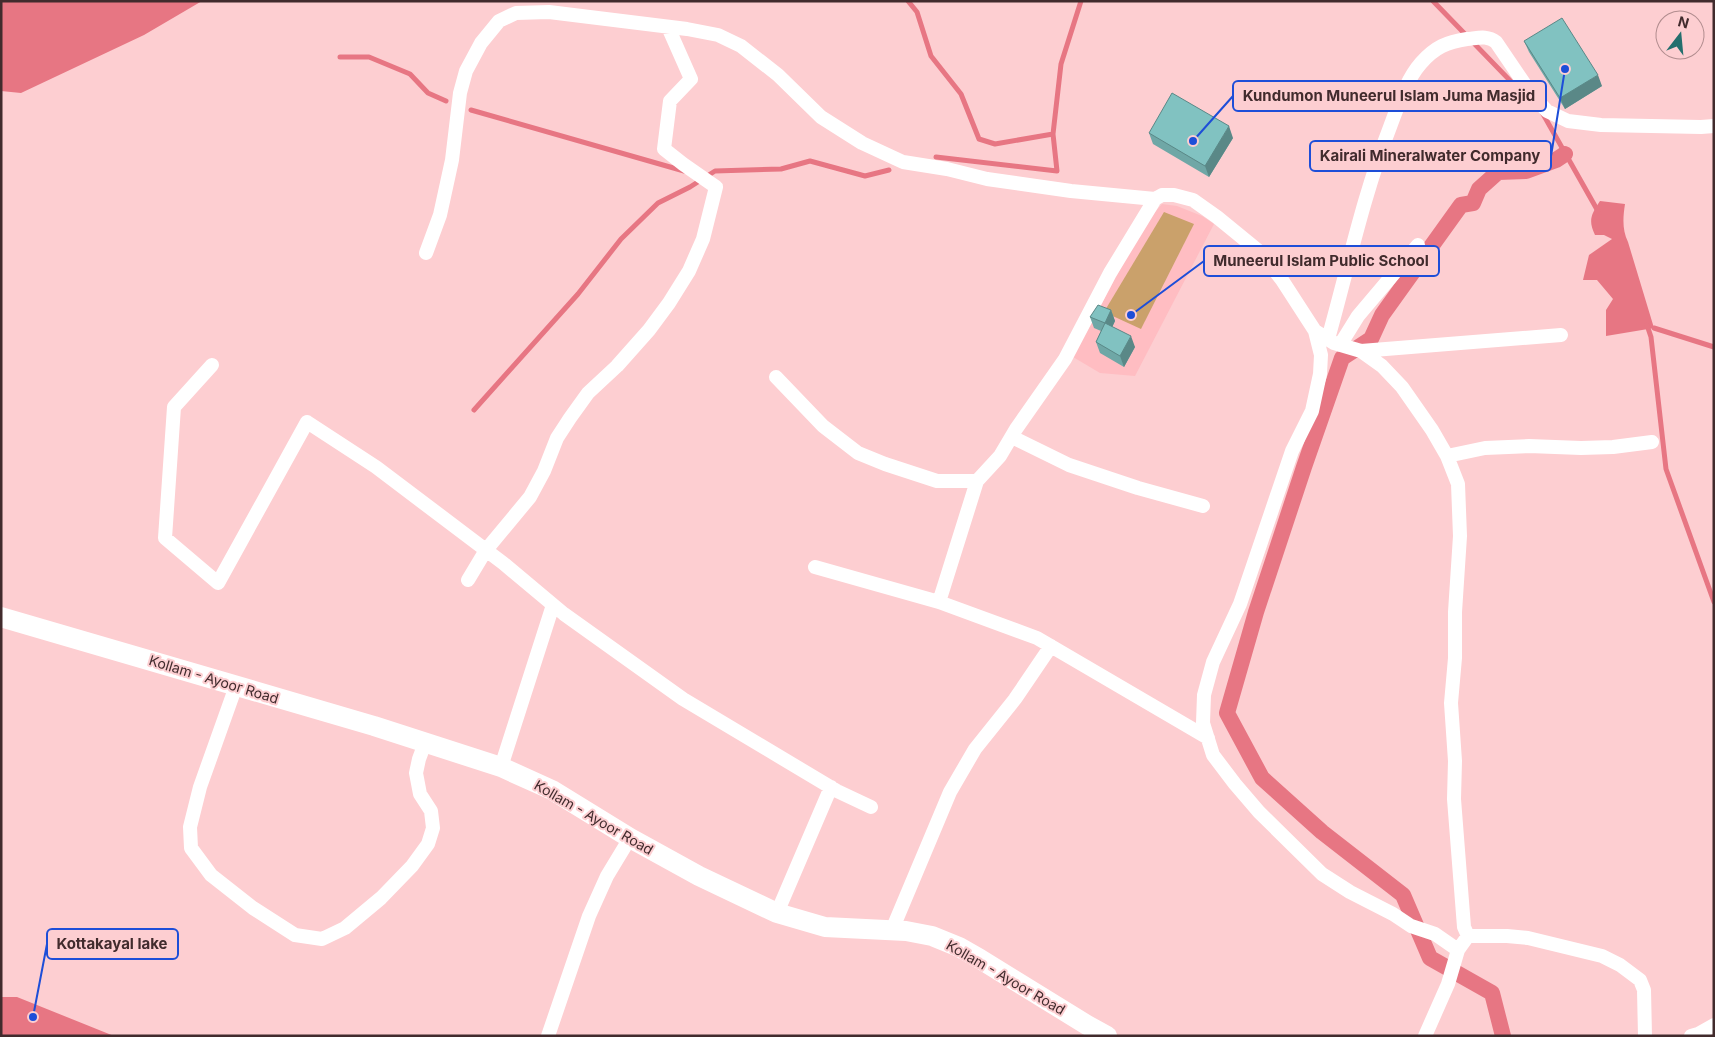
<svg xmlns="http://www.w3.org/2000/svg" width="1715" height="1037" font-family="Inter,sans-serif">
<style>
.built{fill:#ffbdc2}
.green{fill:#caa16b}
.water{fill:#e77683}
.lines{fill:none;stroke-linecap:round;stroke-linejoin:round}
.stream{stroke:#e77683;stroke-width:5}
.canal{stroke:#e77683;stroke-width:16}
.minor{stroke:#fff;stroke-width:14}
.secondary{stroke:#fff;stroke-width:20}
.wall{fill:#6fa7a6}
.shaded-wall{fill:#5a8887}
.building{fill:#81c2c1;stroke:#5a8887}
.labels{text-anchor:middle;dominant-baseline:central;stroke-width:4;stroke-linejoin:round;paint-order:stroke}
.street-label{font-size:14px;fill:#412b2d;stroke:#fdced1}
.leader{fill:none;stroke:#1d4ed8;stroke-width:2}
.callout-dot{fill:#1d4ed8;stroke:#fdced1;stroke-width:2}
.callout{fill:#fdced1;stroke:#1d4ed8;stroke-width:2}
.callout-label{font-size:15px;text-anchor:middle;font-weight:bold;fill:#412b2d}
</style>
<rect width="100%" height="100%" fill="#fdced1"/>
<path class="built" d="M1162,204L1177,206L1202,216L1214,224L1135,376L1100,373L1073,357L1144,225Z"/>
<path class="green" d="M1164,212L1194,224L1141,329L1104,312Z"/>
<path class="water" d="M1,1H202L144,35L21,93L1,91Z
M1600,201L1625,204C1623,217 1622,230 1628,242L1654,328L1606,336V310L1613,299L1597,280H1583L1589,255L1612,239L1604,235H1595C1588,220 1591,215 1600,201Z
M1,997H17L114,1036H1Z"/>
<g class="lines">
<path class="stream" d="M908,1L917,12L931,56L961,94L979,139L995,144L1053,134
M1433,1L1526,97
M340,57H369L410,74L428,93L446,101
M471,110L684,171
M1543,114L1599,213
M936,157L1057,171L1053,134L1061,64L1081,1
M1647,325L1651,337L1666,469L1714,602
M1654,328L1714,347
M474,410L578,294L621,239L658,203L690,187L715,171L781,169L810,161L865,176L889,170"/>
<path class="canal" d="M1503,1036L1492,993L1430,958L1403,895L1322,832L1262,778L1227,713L1256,612L1304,467L1342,358L1371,339L1382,315L1461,205L1473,203L1479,189L1498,172L1526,171L1556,160L1565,154"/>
<path class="minor" d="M426,253L440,215L452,160L460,93L466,71L481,43L499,21L516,13L549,12L687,29L718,35L741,46L778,75L821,117L862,143L903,162L947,169L987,179L1071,191L1155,199
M1315,331L1334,343L1361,351L1382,366L1402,387L1432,430L1447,456L1458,484L1460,536L1455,612V658L1451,703L1455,761L1454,799L1464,927L1468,936
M1328,339C1348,268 1363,196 1390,127C1398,106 1406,80 1421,63C1435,47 1447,42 1467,39C1478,38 1487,35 1496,42L1532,95L1547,111L1568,121L1601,125L1701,127L1714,126
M1340,345L1358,316L1418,245
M1361,351L1561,335
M212,365L174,407L165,538L218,583L307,422L376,467L503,563L564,614L683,699L837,791L871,807
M776,377L823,426L858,453L885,464L937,481H977L1000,456L1016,429L1065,359L1110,273L1155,199L1162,195H1174L1193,200L1217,217L1261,253L1282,280L1315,331L1321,355L1320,374L1312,411L1292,451L1240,604L1213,662L1204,695L1203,723L1213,755L1235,784L1259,812L1322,874L1350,892L1393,914L1411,926L1435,934L1458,950
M1012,437L1069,465L1138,488L1203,506
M1447,456L1485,448L1529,446L1581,448L1613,447L1652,442
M815,567L939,602L1037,638L1208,738
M468,580L486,550L530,497L544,471L557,438L570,418L588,393L617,366L649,330L669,303L689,271L703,239L716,187L683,164L664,149L670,101L691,79L668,27
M939,602L977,481
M236,686L200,787L190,827L191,848L211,875L253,908L295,935L322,939L345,928L381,898L412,866L428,844L433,828L431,811L420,794L416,773L419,759L425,743
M501,767L553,605
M777,913L831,787
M892,930L950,792L975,749L1015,699L1051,646
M548,1036L589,916L607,876L630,838
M1425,1036L1448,984L1458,950L1468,936H1507L1528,938L1602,956L1620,965L1640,980L1644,990L1645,1036
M1691,1036L1698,1034L1714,1025"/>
<path class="secondary" d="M1,617L374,726L501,767L552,790L630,838L699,876L777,913L825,927L906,931L932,936L959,947L980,959L1087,1025L1107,1036"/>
</g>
<path class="wall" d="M1524,41L1602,86L1565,109L1529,52Z
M1149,133L1233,138L1209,177L1153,144Z
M1111,310L1115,321L1112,327L1135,347L1124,367L1100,353L1096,342L1101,331L1094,328L1090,317Z"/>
<path class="shaded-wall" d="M1598,75L1602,86L1565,109L1560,98Z
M1229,126L1233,138L1209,177L1205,166Z
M1111,310L1115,321L1109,334L1105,323Z
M1131,336L1135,347L1124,367L1120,356Z"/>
<path class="building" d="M1562,18L1598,75L1560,98L1524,41Z
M1172,93L1229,126L1205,166L1149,133Z
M1098,305L1111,310L1105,323L1090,317Z
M1105,323L1131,336L1120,356L1096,342Z"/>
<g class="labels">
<g class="street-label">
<text transform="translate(214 679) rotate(17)">Kollam - Ayoor Road</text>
<text transform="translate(594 817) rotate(30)">Kollam - Ayoor Road</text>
<text transform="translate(1006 977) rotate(30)">Kollam - Ayoor Road</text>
</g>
</g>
<path class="leader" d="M1193 141L1233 96M1565 69L1551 156M1131 315L1204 261M33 1017L47 944"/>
<g class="callout-dot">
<circle cx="1193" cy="141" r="5"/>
<circle cx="1565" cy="69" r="5"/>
<circle cx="1131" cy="315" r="5"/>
<circle cx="33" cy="1017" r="5"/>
</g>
<g class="callout">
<rect x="1233" y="81" width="313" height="30" rx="5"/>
<rect x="1310" y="141" width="241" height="30" rx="5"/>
<rect x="1204" y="246" width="235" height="30" rx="5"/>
<rect x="47" y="929" width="131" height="30" rx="5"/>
</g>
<g class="callout-label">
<text x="1389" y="101">Kundumon Muneerul Islam Juma Masjid</text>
<text x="1430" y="161">Kairali Mineralwater Company</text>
<text x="1321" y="266">Muneerul Islam Public School</text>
<text x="112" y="949">Kottakayal lake</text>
</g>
<rect width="1715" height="1037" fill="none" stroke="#412b2d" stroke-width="5"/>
<g transform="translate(1680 35) rotate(16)"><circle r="24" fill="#fdced1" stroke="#b28d8f"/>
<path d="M0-4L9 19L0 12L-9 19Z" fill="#246f6e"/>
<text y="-8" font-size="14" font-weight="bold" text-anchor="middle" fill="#412b2d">N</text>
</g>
</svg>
